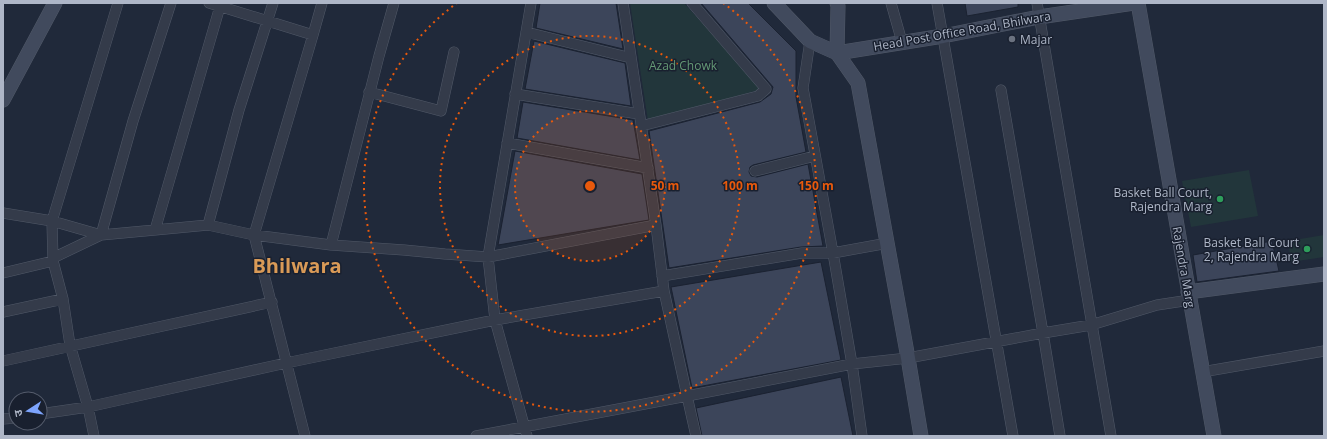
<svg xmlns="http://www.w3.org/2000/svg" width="1327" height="439" font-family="'Open Sans','Noto Sans Devanagari',sans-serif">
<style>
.green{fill:#22363b}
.building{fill:#3c455a;stroke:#1b2231}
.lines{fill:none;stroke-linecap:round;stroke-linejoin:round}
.street-casing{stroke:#515968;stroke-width:11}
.secondary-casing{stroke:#515968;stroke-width:15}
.street{stroke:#343b4a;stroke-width:10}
.secondary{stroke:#414a5d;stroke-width:14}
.ring{fill:none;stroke:#e8590c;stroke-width:2;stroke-dasharray:2 4}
.worship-dot{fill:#6b7280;stroke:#19202f;stroke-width:1.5}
.leisure-dot{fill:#2e9e5b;stroke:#19202f;stroke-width:1.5}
.labels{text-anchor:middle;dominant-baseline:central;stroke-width:3;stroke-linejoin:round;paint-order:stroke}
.street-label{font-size:12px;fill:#aeb6c7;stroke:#19202f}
.poi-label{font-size:12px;fill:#aeb6c7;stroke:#19202f;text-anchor:end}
.park-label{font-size:12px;fill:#649975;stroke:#19202f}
.town-label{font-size:20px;font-weight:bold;fill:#d99a57;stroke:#19202f}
.centre{fill:#e8590c;stroke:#19202f;stroke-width:2}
.ring-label{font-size:12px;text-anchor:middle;font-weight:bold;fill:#e8590c;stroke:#19202f;stroke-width:3;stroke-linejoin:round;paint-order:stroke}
</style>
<rect width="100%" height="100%" fill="#20293a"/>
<path class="green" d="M630,3H684L762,89L648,121Z
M1249,170L1258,216L1191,227L1182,181Z
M1324,235V257L1291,262L1288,241Z"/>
<path class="building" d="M540,3H616L623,49L536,28Z
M701,3H748L796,51V97L806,152L753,165L750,167L749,172L751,176L757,177L808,164L823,246L801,247L669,268L649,131L760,102L771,94L773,87Z
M965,3H1018V7L967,16Z
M534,41L625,63L631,106L525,89Z
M523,102L633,120L640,160L517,138Z
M515,151L642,174L649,220L498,245Z
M1272,241L1279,271L1197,282L1193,255Z
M821,262L841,360L692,388L671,287Z
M841,377L853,436H702L696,408Z"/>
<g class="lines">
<g class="street-casing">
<path id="street" d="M118,3L52,221L101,235L155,230L221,3
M209,3L313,35L254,235L305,436
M623,3L656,225
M891,3L902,42
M937,3L1013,436
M1037,3L1111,436
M526,32L631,58
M313,35L322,3
M810,41L803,88L833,253L852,364L862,436
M369,92L441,111L454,52
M515,94L639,114
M641,126L758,96L766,89L692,3
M507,143L648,168
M755,171L815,156
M3,213L52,221L53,261L63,299L70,345L88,407L94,436
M208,225L239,110L273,3
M155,230L208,225L254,235L331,245L404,250L445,254L488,257L656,225L664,291
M331,245L379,56L394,3
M3,273L53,261L55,257L101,235L133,121L171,3
M662,276L802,253H833L888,243
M3,312L63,299
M3,361L272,302
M1202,372L1324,351
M40,414L88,407L286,363L495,320L664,291L687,396L476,436
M3,419L16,418
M527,436L495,320L488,257L531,3
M696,436L687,396L852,364L908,358L1043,333L1001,90
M1060,436L1043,333L1091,325L1157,305L1190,300"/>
</g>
<g class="secondary-casing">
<path id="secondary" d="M774,3L810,41L837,53L858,83L908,358L921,436
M837,3L838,6L837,53
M1138,3L1214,436
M837,53L943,36L1039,17L1134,3
M3,100L55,3
M1188,292L1324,274"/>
</g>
<use href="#street" class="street"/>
<use href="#secondary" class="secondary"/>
</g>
<circle cx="590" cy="186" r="75" fill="#e8590c" fill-opacity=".12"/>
<g class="ring">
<circle cx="590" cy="186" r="75"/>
<circle cx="590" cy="186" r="150"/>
<path d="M723 3A226 226 0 1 1 457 3"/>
</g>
<circle class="worship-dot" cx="1012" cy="39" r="4"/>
<g class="leisure-dot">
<circle cx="1220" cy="199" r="4"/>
<circle cx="1307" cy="249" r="4"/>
</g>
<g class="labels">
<g class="street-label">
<text transform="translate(962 31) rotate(-10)">Head Post Office Road, Bhilwara</text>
<text transform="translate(1184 267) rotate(80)">Rajendra Marg</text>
</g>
<g class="poi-label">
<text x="1020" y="39" text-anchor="start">Majar</text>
<text x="1212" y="192">Basket Ball Court,<tspan x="1212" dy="14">Rajendra Marg</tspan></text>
<text x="1299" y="242">Basket Ball Court<tspan x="1299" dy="14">2, Rajendra Marg</tspan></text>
</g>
<g class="park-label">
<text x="683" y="65">Azad Chowk</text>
</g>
<g class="town-label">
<text x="297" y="265">Bhilwara</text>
</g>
</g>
<circle cx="590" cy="186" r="6" class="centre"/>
<g class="ring-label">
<text x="665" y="190">50 m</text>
<text x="740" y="190">100 m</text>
<text x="816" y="190">150 m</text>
</g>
<rect width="1327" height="439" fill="none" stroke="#aeb6c7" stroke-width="8"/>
<g transform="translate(28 411) rotate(258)"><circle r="19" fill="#19202f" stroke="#555c6c"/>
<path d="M0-3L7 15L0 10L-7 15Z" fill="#7da4fd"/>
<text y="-6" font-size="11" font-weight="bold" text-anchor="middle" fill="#aeb6c7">उ</text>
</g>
</svg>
